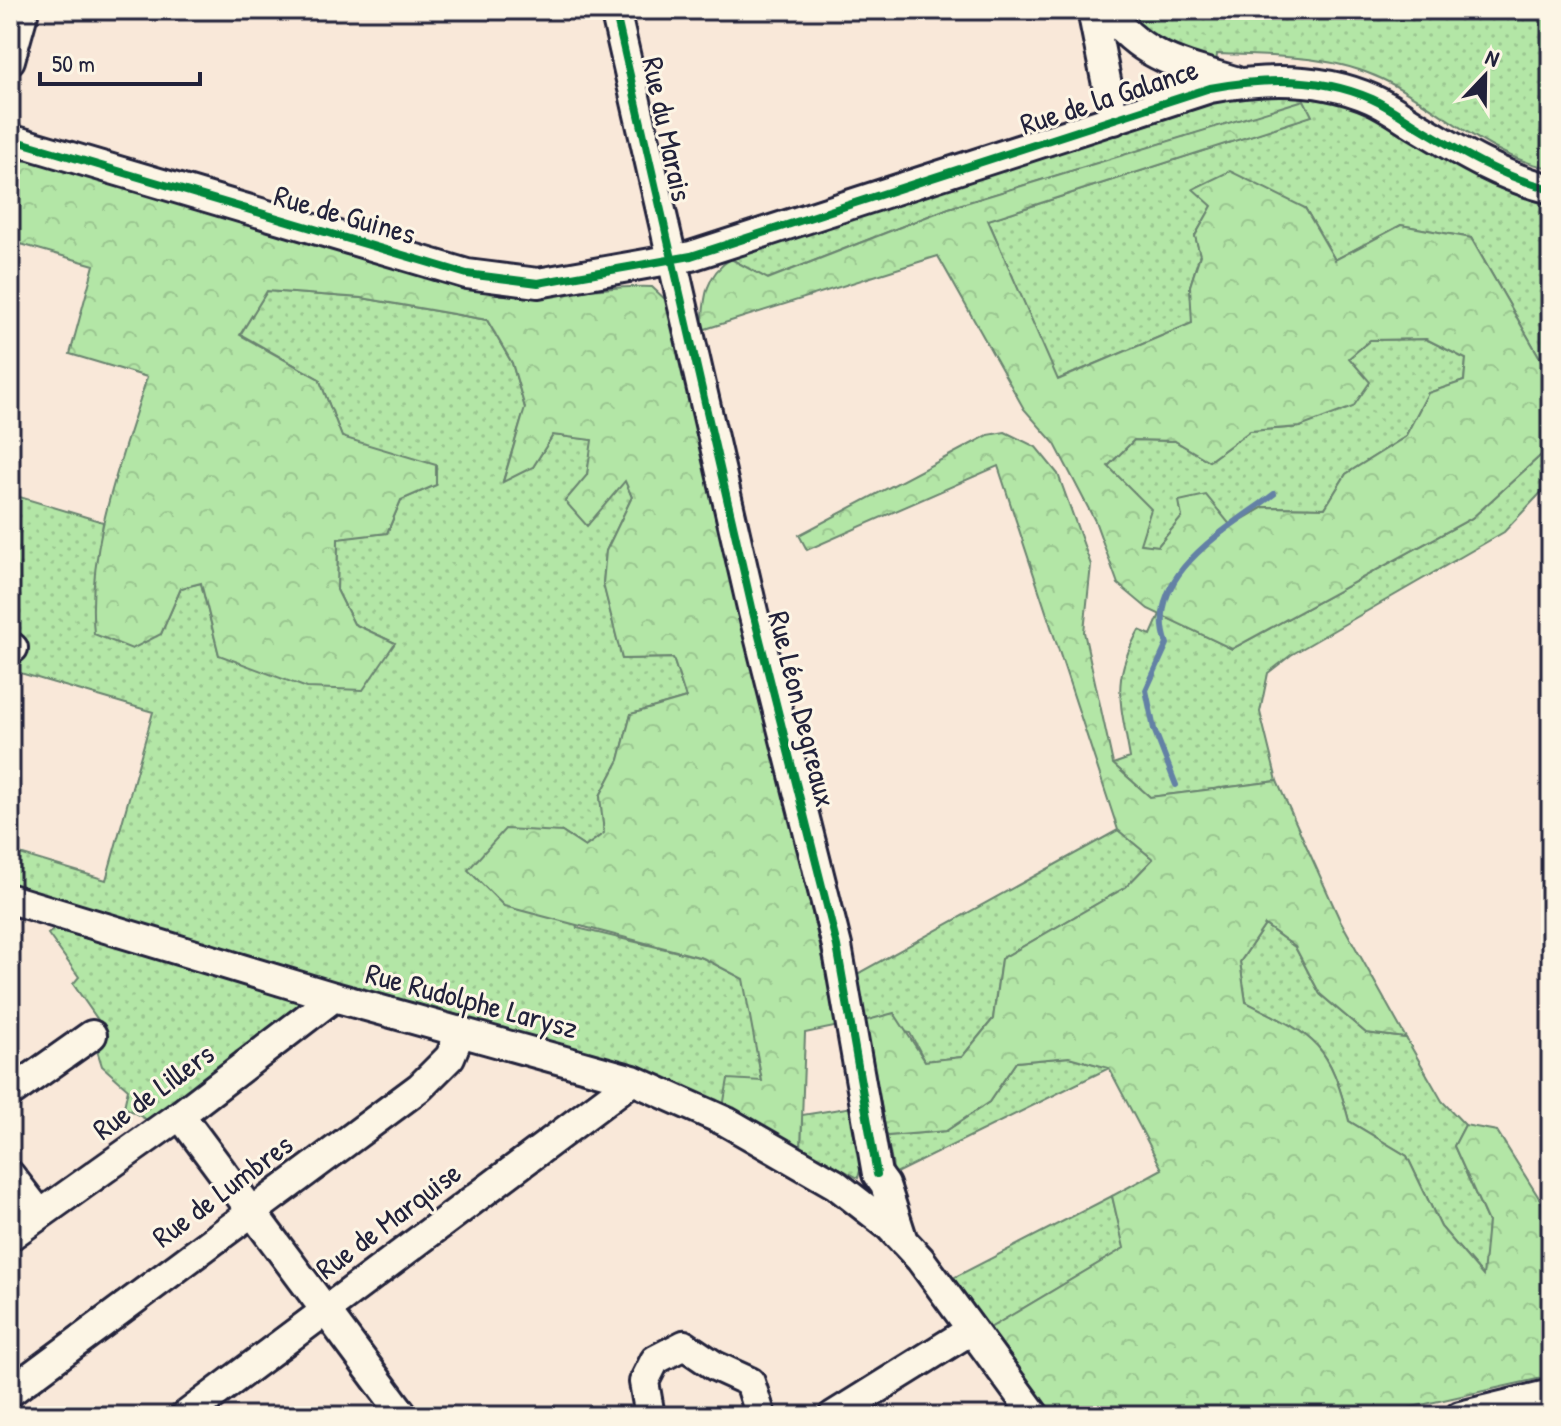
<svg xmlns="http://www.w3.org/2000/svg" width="1561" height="1426" font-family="'Patrick Hand',sans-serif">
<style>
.grass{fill:url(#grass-dots);stroke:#6a8470;stroke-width:2}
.forest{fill:url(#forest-crowns);stroke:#6a8470;stroke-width:2;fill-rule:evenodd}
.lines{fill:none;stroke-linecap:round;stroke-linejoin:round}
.stream{stroke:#6481a5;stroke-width:6}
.minor-casing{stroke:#22223b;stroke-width:34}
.minor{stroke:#fcf5e5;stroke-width:28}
.cycleway-casing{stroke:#fcf5e5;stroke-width:13}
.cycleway{stroke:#00873e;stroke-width:8}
.labels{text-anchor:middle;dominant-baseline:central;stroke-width:6;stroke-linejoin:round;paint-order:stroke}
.street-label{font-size:30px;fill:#22223b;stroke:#fcf5e5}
</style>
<defs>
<pattern id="grass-dots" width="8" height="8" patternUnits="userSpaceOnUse" patternTransform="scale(2)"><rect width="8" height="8" fill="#b3e6a6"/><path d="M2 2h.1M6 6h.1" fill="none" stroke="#9ac590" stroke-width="1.8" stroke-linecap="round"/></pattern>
<pattern id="forest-crowns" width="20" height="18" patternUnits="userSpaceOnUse" patternTransform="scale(2)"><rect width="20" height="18" fill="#b3e6a6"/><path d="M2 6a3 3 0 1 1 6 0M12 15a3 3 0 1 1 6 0" fill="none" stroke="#9ac590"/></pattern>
</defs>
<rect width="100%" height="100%" fill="#f9e8d9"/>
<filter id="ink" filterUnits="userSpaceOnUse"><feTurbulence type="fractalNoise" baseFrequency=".0125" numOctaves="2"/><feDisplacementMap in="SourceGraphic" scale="16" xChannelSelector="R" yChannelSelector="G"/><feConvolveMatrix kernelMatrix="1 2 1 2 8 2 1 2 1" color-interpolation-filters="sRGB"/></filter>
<g filter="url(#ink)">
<path class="grass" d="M1115,10H1551V168C1489,159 1437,105 1382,79C1331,55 1272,56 1217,54L1216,66L1175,57Z
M1297,94L1353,102L1502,187L1551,200V377L1471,238L1401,225L1335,260L1305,208L1212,206L1195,236L1200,254L1190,286L1193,323L1057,380L988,220L1311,116L1303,101L949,208L767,279L731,259L747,249L1235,95Z
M267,291L362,298L487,320L512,363L525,408L503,481L533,467L553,435L593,440L587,475L625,480L632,497L606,551L603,583L622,659L673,658L686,698L631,714L619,760L600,796L604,833L585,847L562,832L577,928L703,958L744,979L762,1081L723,1107L487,1026L10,890V851L106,880L153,712L10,670V494L103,522L100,549L161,634L181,588L201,583L219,655L395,643L354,624L337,590L338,538L387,533L401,500L436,485L342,437L319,379L240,334Z
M1426,339L1466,359L1464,381L1428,393L1405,437L1346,474L1325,508L1264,507L1231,526L1182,517L1158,546L1140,544L1108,466L1134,440L1175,441L1209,461L1250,431L1301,427L1349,358L1370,340Z
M1551,446V482L1504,532L1291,655L1268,673L1260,712L1277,781L1150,797L1113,764L1130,758C1121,703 1110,681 1139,630L1151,635L1160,614L1232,649L1472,518Z
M1118,830L1153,859L1126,887L1001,959L993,1019L962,1057L925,1061L910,1033L864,1021L857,974Z
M1265,925L1295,947L1320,994L1366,1033L1406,1038L1442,1101L1465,1125L1454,1146L1488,1222L1484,1277L1441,1227L1407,1156L1349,1121C1328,1042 1318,1038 1246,1002L1240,962Z
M54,929L303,1001L307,1009L149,1121L124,1107L128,1089L102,1066L95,1044L105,1030L73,984L79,977L48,934Z
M1069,1057L1109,1068L894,1174L887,1136L946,1131L989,1102L1016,1062Z
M853,1107L861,1167L858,1178L801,1148L802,1115Z
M1112,1196L1125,1248L990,1328L953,1278Z"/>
<path class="forest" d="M1304,100L1312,116L988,220L1058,380L1192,323L1190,286L1200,255L1195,236L1212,206L1193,189L1230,171L1305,208L1335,260L1401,225L1471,238L1551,377V446L1472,518L1232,649L1148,609L1118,584L1095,521L1055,444L1024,409L938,256L702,330C704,301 704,275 731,259L768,279L949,208ZM1426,339L1466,359L1464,381L1428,393L1405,437L1346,474L1325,508L1264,507L1231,526L1206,495L1179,501L1182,517L1158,546L1140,544L1151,509L1108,466L1134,440L1175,441L1209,461L1250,431L1300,427L1353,407L1370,382L1349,358L1370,340Z
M30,160L502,295C552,298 602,285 652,287L667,301L839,1026L805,1033L801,1148L723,1107L728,1079L762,1081L743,979L703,958L504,906L468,870L505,829L562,832L585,847L604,833L600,796L619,760L631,714L686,698L673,658L622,659L603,584L606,551L632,497L625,481L587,526L565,501L587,475L592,440L553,435L533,467L503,482L525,408L512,363L487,320L362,298L267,291L240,335L319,379L342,437L436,465V485L401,500L387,533L338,539L337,590L354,624L395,643L363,690L307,688L219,655L201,583L181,588L161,634L132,649L94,634C86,547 122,459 147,377L70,354L94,265L10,241V163Z
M1005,432L1036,447L1058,474L1091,565L1084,632L1113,764L1150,797L1277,781L1339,918L1406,1038L1366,1033L1320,994L1295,947L1265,925L1240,962L1246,1002C1318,1038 1328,1042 1349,1121L1407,1156L1441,1227L1483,1276L1488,1222L1454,1146L1465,1125L1497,1131L1551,1217V1376L1372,1416H1054L990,1328L1124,1248L1112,1196L1162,1169L1109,1068L1069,1057L1016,1062L989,1102L946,1131L887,1136L864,1021L894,1013L925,1061L962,1057L993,1019L1001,959L1126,887L1153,859L1118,830L998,466L807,550L799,535L988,435Z"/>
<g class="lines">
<path class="stream" d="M1176,785L1154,729L1146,690L1167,644C1142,574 1230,528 1274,494"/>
<g class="minor-casing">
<path id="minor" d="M615,10L753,612L837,946L877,1174L885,1185L903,1241
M1092,10L1114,120
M1106,10C1142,58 1180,65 1235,81
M10,60L24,10
M10,139L467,274L538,283L691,256L1210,88C1263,78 1321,76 1372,99C1388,106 1404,118 1419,127C1462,153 1502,177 1551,189
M10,647L13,648
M10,899L334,997L633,1080L727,1122L835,1184L889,1226L920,1259L1035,1416
M10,1093L92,1035
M180,1115L404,1416
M10,1175L40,1214
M10,1236L180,1115L334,997
M10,1392L420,1087L450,1057L461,1031
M185,1416L633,1080
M650,1416L644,1382L655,1360L684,1345L715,1366L750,1382L761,1416
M833,1416L971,1330
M1460,1416L1551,1394"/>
</g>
<use href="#minor" class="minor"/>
<g class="cycleway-casing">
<path id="cycleway" d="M615,10L753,612L837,946L877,1174
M10,139L467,274L538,283L691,256L1210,88C1263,78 1321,76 1372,99C1388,106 1404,118 1419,127C1462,153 1502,177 1551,189"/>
</g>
<use href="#cycleway" class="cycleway"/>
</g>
</g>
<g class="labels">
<g class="street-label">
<text transform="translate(1109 96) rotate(-18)">Rue de la Galance</text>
<text transform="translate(668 129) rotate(78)">Rue du Marais</text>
<text transform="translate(345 214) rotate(16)">Rue de Guines</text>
<text transform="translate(803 709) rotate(76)">Rue Léon Degreaux</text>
<text transform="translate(472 1000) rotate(15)">Rue Rudolphe Larysz</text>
<text transform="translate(153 1091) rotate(-36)">Rue de Lillers</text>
<text transform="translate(222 1190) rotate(-37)">Rue de Lumbres</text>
<text transform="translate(388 1220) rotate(-37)">Rue de Marquise</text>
</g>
</g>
<rect width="1561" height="1426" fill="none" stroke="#fcf5e5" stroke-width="40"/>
<rect x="20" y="20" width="1521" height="1386" fill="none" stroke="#22223b" stroke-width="3" filter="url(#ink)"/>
<g transform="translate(1485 76) rotate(22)" stroke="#fcf5e5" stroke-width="6" paint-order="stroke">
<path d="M0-6L14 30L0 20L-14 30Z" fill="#22223b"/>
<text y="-12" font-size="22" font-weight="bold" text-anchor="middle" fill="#22223b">N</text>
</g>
<path d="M40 72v12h160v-12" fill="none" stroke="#22223b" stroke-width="4"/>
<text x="52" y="72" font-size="24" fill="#22223b" stroke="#fcf5e5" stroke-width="6" paint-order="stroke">50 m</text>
</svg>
